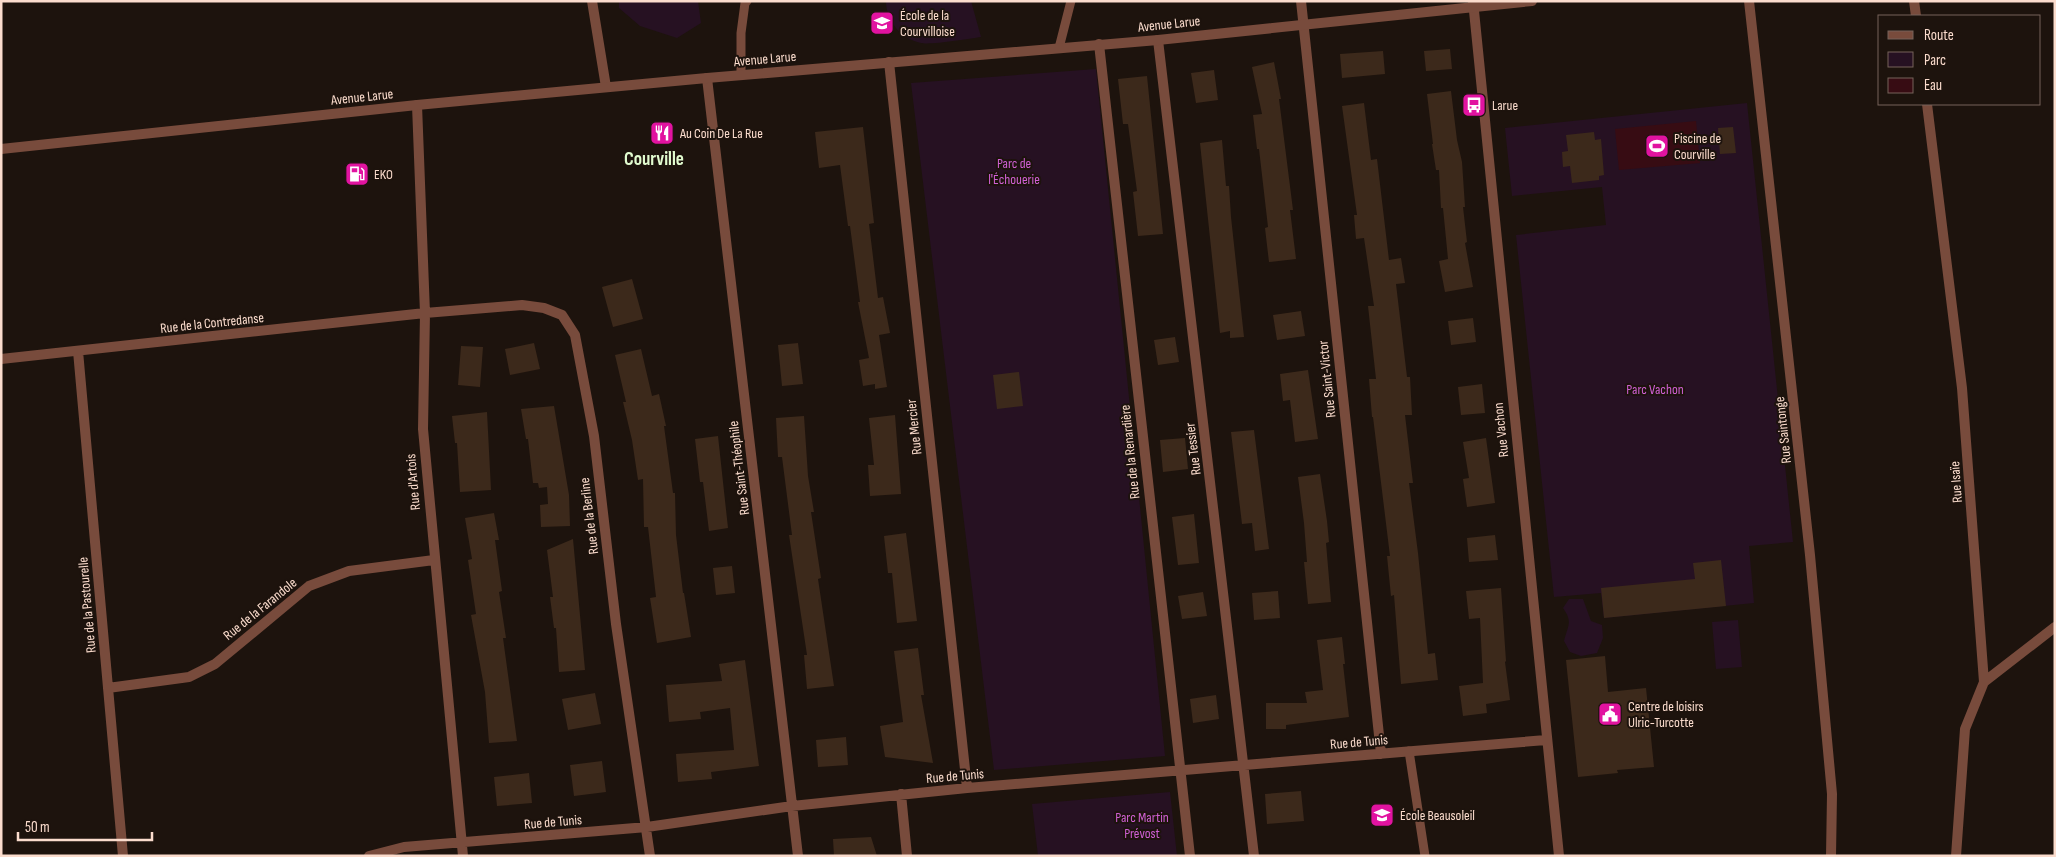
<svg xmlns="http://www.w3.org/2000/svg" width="2056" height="857" font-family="'Sofia Sans Condensed',sans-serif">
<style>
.green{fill:#261122}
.water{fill:#370c13}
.building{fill:#3c291b}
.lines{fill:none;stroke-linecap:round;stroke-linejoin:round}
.service{stroke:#784b3c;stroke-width:9}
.minor{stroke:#784b3c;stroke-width:10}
.tertiary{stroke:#784b3c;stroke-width:10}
.labels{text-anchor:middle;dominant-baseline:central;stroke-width:4;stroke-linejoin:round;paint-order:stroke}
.poi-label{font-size:14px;fill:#fbdccd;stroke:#1d130d;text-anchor:start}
.street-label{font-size:14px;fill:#fbdccd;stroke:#1d130d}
.park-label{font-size:14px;fill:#d060d4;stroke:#1d130d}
.district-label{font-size:19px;font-weight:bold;fill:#e1fbcf;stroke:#1d130d}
</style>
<rect width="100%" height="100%" fill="#1d130d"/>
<path class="green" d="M619,1H698L701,23L677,38L640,26L619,8Z
M886,1H971L981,37C968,39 931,45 921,43C901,39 886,21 886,1Z
M1096,69L1165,756L994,770L911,83Z
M1747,103L1793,542L1749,546L1754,603L1604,618L1601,593L1554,597L1516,235L1606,225L1602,187L1512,196L1505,128Z
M1569,599H1583L1591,621L1602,625L1603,638L1597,653L1581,656L1570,652L1564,641C1568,625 1573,622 1563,608Z
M1738,620L1742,667L1716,669L1712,622Z
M1170,792L1177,856H1038L1032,804Z"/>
<path class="water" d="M1696,121L1700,163L1619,170L1615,129Z"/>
<path class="building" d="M1450,49L1452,69L1426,71L1424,51Z
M1383,51L1385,74L1342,78L1340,54Z
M1274,62L1281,99H1279L1293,210H1290L1296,259L1269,262L1265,228L1268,227L1259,149H1257L1253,115L1262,114L1252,67Z
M1214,70L1218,100L1196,103L1191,73Z
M1147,76L1163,234L1138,236L1133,192L1137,191L1128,124H1123L1118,79Z
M1451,91L1457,140L1462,162L1465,207H1463L1467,242L1465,243L1473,287L1445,292L1439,261L1448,259L1443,208H1441L1439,170H1436L1432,144H1433L1427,94Z
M1364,103L1371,160L1377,159L1389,260L1401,258L1405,283L1396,284L1407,377H1410L1412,415H1405L1413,483H1409L1418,553L1428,654L1435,653L1438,680L1401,684L1394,595L1391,596L1387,556H1390L1373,417H1372L1369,379H1376L1368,306H1374L1364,238L1356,239L1354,215H1357L1342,106Z
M863,127L874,223L869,224L878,298L883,297L890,333L879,335L887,387L875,389V384L863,386L859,360L869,358L858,302H860L850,226H848L840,165L819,168L815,132Z
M1733,127L1736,153L1720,154L1718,128Z
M1594,132L1595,140L1601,139L1604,175L1599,176V180L1572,183L1570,166L1563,167L1562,152L1568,151L1566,135Z
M1222,140L1226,186H1229L1231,217L1244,337L1230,338V331L1220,333L1200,143Z
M632,279L643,319L613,327L602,287Z
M1301,311L1305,336L1277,340L1273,315Z
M1473,318L1476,342L1451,345L1448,321Z
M1175,337L1179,362L1158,365L1154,340Z
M534,343L540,369L510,375L505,349Z
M798,343L803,384L782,386L778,345Z
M461,346L483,347L480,387L458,385Z
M641,349L652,396L659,394L666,426H664L673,493H675L676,535L683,593H684L691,637L657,643L650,598L656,597L648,527H644L643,479L638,480L632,440L623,402H626L615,355Z
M1308,370L1318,439L1295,442L1290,400L1283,401L1280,374Z
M1019,372L1023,406L997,409L993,375Z
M1482,384L1485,413L1461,415L1458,387Z
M554,406L569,495L570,526L541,527L540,505L548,504L547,487L539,488L538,483H533L528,439H526L521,409Z
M487,412L491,490L460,492L457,443H455L452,416Z
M895,415L901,494L870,496L868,465H874L869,418Z
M804,416L808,476L814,512H811L821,578L818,579L834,686L807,689L804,655H807L789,535H792L782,457H778L776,418Z
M1254,430L1269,549L1255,551L1252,523L1242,524L1231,432Z
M718,436L728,528L709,531L703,482H700L695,439Z
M1185,438L1188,469L1163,472L1160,440Z
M1486,438L1495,503L1467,507L1463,479L1469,478L1463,442Z
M1320,474L1327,521L1329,542L1326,543L1331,602L1308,604L1304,562H1307L1304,523L1298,477Z
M494,513L499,540H495L502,591L499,592L506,638H503L517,741L489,743L485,692L471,615L476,614L468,560L472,559L465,518Z
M1194,514L1199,563L1178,565L1172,517Z
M906,533L917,621L897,623L892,573H888L884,536Z
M1495,535L1498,560L1469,562L1467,538Z
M573,539L585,670L559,672L556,628H554L550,597H553L547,550Z
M1721,560L1726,606L1604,618L1601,588L1695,579L1693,563Z
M732,566L735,593L716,595L713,568Z
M1501,588L1506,661L1505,662L1510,700L1486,704L1487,713L1463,716L1459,686L1483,683L1480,618L1469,619L1466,591Z
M1278,591L1280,618L1254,620L1252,593Z
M1203,592L1207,616L1182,619L1178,596Z
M1342,637L1345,664H1343L1349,717L1286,725V729H1266V703H1307L1305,692L1323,690L1317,640Z
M918,648L924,695H921L933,763L885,757L880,726L903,722L894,651Z
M1605,656L1608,692L1646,688L1654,767L1617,770L1618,773L1578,777L1566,660Z
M745,660L759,766L711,772L712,779L678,782L676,754L734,750L730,708L700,712L701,719L669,722L666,685L722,681L719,664Z
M595,693L601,724L568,730L562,699Z
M1216,695L1219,719L1193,723L1190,699Z
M846,737L848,765L818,767L816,740Z
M602,761L606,792L574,796L570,765Z
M529,773L532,803L497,806L494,777Z
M1301,791L1304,821L1267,824L1265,794Z
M871,837L877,856H834L833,839Z"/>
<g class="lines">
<path class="service" d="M1059,48L1071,1
M741,75V33L745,3L747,1
M1409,751L1425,856"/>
<path class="minor" d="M592,1L606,87
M1301,1L1381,754
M1473,1L1559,856
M1749,1L1810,555L1832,794L1831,856
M1914,1L1916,16
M1158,40L1254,856
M1099,44L1190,856
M889,62L967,788
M707,78L798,856
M1927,104L1962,388L1984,682L1965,729L1956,856
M417,105L425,313L423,429L463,856
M78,351L123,856
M1,359L425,313L522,305L544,308L562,315L575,335L594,436L616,624L650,856
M1984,682L2055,627
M108,688L189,677L215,664L309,586L349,571L434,560
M901,794L907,856
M369,856L404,847L647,827L792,806L967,788L1546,740"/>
<path class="tertiary" d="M1,149L417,105L707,78L1158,40L1532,1"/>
</g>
<defs>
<g id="school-square" transform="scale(1.25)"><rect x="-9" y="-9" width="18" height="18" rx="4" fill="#e113a0" stroke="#1d130d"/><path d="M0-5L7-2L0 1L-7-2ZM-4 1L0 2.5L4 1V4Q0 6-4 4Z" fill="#fff"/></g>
<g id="bus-square" transform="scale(1.25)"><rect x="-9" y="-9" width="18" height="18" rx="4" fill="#e113a0" stroke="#1d130d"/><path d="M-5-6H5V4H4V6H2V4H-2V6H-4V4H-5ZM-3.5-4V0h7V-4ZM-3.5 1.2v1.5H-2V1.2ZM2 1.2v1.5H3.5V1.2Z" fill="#fff"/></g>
<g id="restaurant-square" transform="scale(1.25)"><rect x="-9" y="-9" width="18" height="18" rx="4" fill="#e113a0" stroke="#1d130d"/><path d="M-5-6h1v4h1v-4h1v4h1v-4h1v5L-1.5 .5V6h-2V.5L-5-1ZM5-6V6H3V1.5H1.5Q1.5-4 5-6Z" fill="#fff"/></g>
<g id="stadium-square" transform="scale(1.25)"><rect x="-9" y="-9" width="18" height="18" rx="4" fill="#e113a0" stroke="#1d130d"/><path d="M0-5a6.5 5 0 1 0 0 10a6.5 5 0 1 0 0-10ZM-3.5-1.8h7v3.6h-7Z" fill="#fff"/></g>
<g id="fuel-square" transform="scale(1.25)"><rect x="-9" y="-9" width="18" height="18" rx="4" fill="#e113a0" stroke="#1d130d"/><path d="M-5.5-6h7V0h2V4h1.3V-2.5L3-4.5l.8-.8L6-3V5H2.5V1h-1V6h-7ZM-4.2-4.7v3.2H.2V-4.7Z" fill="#fff"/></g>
<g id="civic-square" transform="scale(1.25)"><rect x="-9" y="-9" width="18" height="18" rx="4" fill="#e113a0" stroke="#1d130d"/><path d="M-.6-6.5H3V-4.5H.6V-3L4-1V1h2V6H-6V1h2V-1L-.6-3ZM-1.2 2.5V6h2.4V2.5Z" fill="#fff"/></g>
</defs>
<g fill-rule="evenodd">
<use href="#school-square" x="882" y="23"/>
<use href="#bus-square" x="1474" y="105"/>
<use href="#restaurant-square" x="662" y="133"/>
<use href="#stadium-square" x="1657" y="146"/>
<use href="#fuel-square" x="357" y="174"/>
<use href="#civic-square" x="1610" y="714"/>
<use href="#school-square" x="1382" y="815"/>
</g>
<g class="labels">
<g class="poi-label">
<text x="900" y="15">École de la<tspan x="900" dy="16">Courvilloise</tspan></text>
<text x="1492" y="105">Larue</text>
<text x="680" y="133">Au Coin De La Rue</text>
<text x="1674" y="138">Piscine de<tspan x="1674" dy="16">Courville</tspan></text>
<text x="374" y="174">EKO</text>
<text x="1628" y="706">Centre de loisirs<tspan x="1628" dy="16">Ulric-Turcotte</tspan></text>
<text x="1400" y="815">École Beausoleil</text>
</g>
<g class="street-label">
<text transform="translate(1169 24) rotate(-6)">Avenue Larue</text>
<text transform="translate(765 59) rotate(-5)">Avenue Larue</text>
<text transform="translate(362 97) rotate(-6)">Avenue Larue</text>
<text transform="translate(212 323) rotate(-6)">Rue de la Contredanse</text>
<text transform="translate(1327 379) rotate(-96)">Rue Saint-Victor</text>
<text transform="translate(914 427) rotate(-96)">Rue Mercier</text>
<text transform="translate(1501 430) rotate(-96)">Rue Vachon</text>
<text transform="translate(1783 430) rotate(-96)">Rue Saintonge</text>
<text transform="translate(1193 449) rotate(-97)">Rue Tessier</text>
<text transform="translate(1130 452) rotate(-96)">Rue de la Renardière</text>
<text transform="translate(739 468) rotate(-97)">Rue Saint-Théophile</text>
<text transform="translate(413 482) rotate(-95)">Rue d'Artois</text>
<text transform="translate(1956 482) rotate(-94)">Rue Isaïe</text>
<text transform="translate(589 516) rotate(-97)">Rue de la Berline</text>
<text transform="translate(87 605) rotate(-95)">Rue de la Pastourelle</text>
<text transform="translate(260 609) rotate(-39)">Rue de la Farandole</text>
<text transform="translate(1359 742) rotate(-5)">Rue de Tunis</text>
<text transform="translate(955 776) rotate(-5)">Rue de Tunis</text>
<text transform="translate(553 822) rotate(-5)">Rue de Tunis</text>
</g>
<g class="park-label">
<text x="1014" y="163">Parc de<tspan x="1014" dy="16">l'Échouerie</tspan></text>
<text x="1655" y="389">Parc Vachon</text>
<text x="1142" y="817">Parc Martin<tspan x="1142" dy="16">Prévost</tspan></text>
</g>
<g class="district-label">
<text x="654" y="159">Courville</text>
</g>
</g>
<rect width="2056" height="857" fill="none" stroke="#fbdccd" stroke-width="5"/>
<rect x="1878" y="15" width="162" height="90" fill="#1d130d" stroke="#76635a"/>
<rect x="1888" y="31" width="25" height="8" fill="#784b3c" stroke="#76635a"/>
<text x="1924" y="40" font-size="15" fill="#fbdccd">Route</text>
<rect x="1888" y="52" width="25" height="15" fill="#261122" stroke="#76635a"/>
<text x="1924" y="65" font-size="15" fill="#fbdccd">Parc</text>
<rect x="1888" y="78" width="25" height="15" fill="#370c13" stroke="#76635a"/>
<text x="1924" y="90" font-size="15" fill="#fbdccd">Eau</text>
<path d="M18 832v8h134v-8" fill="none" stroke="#fbdccd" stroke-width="2.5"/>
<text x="25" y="832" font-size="15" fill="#fbdccd" stroke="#1d130d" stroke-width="4" paint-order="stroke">50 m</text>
</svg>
